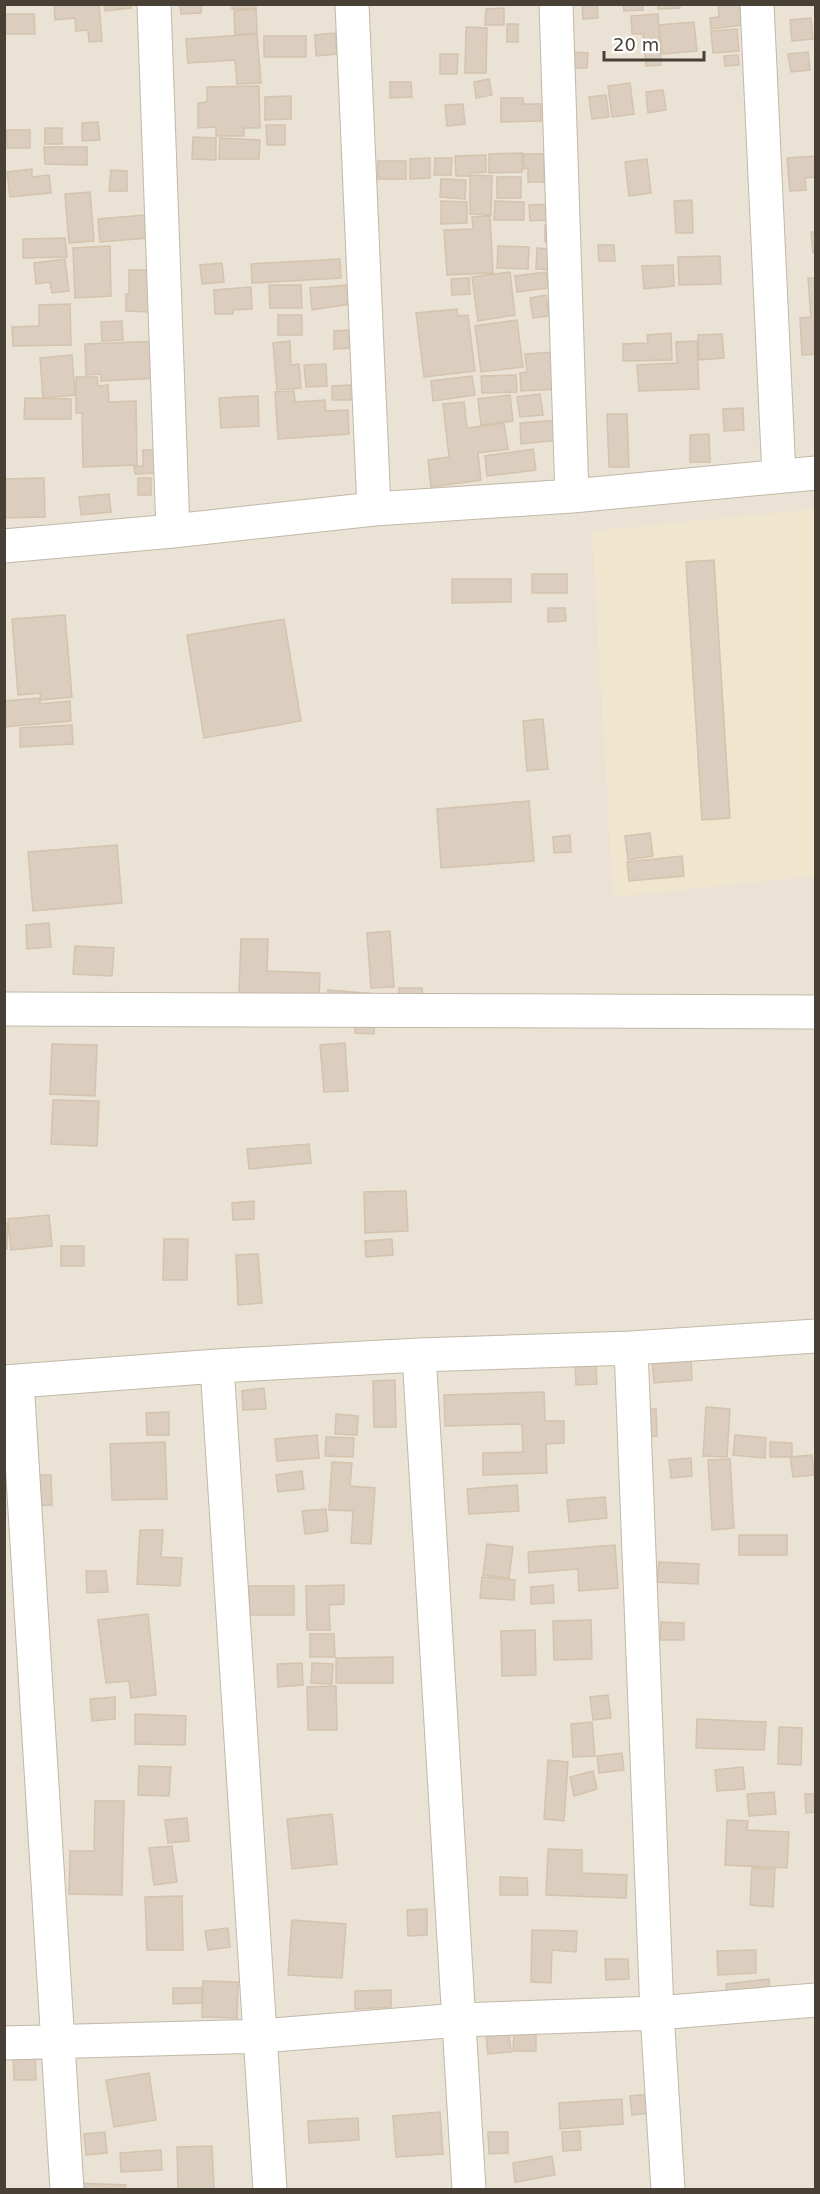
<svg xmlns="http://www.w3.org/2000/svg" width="820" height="2194" font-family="'DejaVu Sans',sans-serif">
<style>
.residential{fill:#eae2d4}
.education{fill:#f0e5cf}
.building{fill:#dbcebe;stroke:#d4c3ad;stroke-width:1.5}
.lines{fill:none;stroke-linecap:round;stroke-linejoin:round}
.minor-casing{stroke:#c2b8a8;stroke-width:35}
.minor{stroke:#fff;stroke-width:33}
</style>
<rect width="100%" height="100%" fill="#f5f0e7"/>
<path class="residential" d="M5,5H815V2189H5Z"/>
<path class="education" d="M815,509V876L613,897L592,531Z"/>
<path class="building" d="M54,4H99L102,41L89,42L88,30L76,31L75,18L55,20Z
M104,4H130L131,8L105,11Z
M180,4H201V13L181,14Z
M232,4H256V9H232Z
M582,4H597L598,18L583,19Z
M623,4H642L643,10L624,11Z
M658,4H680V8L658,9Z
M718,4H739L742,25L711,29L710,18L719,17Z
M504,8V25H485L486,9Z
M256,9L257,33L235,35L234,11Z
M4,14H34L35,34H4Z
M658,14L661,65L646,66L643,34H632L631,16Z
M811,18L813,39L792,41L790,20Z
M694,22L697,51L662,54L659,25Z
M507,24H518V42H507Z
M466,27L487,28L486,73H465Z
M737,29L739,51L713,53L711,31Z
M335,33L337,54L316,56L315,35Z
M257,34L261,83L237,84L235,60L188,63L186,39Z
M264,36H306V57H264Z
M572,52L588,53L587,68H572Z
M808,52L810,70L791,72L788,54Z
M440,54H458L457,74H440Z
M738,55L739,65L725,66L724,56Z
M489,79L492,95L476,98L474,82Z
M390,82H411L412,97L390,98Z
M630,83L634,114L612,117L608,86Z
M259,86L260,128H244V136H216V127L198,128V103L207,102V87Z
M663,90L666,110L648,113L646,92Z
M606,95L609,117L592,119L589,97Z
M291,96V119L265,120V97Z
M501,98H523V104H541V121L501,122Z
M463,104L465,124L447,126L445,105Z
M98,122L100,140L82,141V123Z
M266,125H285V145H267Z
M45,128H62V144H45Z
M7,130H30V148H7Z
M193,137L216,138V160L192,159Z
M220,138L260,140L259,159H219Z
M44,147H87V165L45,164Z
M522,153V172L489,173V154Z
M523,154H544V182H528V168L524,169Z
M486,155V172L470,173V176H456L455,156Z
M816,156V177L805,178L806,190L790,191L787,158Z
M430,158V178L410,179V159Z
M435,158H452L451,175H434Z
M647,159L651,193L629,196L625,162Z
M378,161H406V179H378Z
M32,169V177L49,175L51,193L10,197L7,172Z
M111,170L127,171V191H109Z
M470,175L492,176L491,215L470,214Z
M497,177H521V198H497Z
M441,179L466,180L465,199L440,197Z
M90,192L94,241L69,243L65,194Z
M692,200L693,233H676L674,201Z
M441,201L467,202V223L441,224Z
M495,201L524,202V220H494Z
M558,204L559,219L530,221L529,205Z
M145,215L148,238L100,242L98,219Z
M490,216L493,273L447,275L444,230L473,229L472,217Z
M545,225H560L559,242H545Z
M811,232H816V253H813Z
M65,238L67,257L23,258V239Z
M598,245H614L615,261H599Z
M110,246L111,296L75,298L73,248Z
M498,246L529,247L528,269L497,268Z
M537,248L559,250L558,270L536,269Z
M720,256L721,284L679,285L678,257Z
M65,259L69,291L52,293L50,282L36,284L34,263Z
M340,259L341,278L252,283L251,264Z
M222,263L224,282L202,284L200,265Z
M673,265L674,286L644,289L642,266Z
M129,270H162L149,290V312L126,311V294H129Z
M510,272L515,315L478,321L472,277Z
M546,272L548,288L517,292L515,276Z
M469,278L470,294L452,295L451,279Z
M808,278H816V354L802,355L800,318L811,317Z
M269,285H301L302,308H270Z
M348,285L350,304L312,310L310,288Z
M251,287L252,309L233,310V314H215L214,290Z
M546,295L549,316L533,318L530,298Z
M70,304L71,345L13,346L12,327L39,326V305Z
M457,309L458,316L468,315L475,371L424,377L416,313Z
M278,315H302V335H278Z
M517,320L523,367L481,372L475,326Z
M122,321L123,340L102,341L101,322Z
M349,330L350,348L334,349V331Z
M671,333L672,360L623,361V344L648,343L647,335Z
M722,334L724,358L699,360L698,335Z
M159,341L161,378L101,381V374L86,375L85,344Z
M290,341L291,365L299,364L301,388L277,390L273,343Z
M697,341L699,389L639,391L637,365L677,363L676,342Z
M556,352L558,389L521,391L520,373L527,372L525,354Z
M72,355L75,395L43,398L40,358Z
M326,364L327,386L306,387L304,365Z
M516,375L517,392L482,393L481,376Z
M472,376L475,395L433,401L431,381Z
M76,377H97L98,386L108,385L109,402L136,401L137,465L83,467L82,413H76Z
M350,385L351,400H332V386Z
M294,391L295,402L325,400L326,411L348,410L349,434L278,439L275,392Z
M540,394L543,415L520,417L517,397Z
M510,395L513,421L481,425L478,399Z
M258,396L259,426L221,428L219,398Z
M25,398L71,399V419H24Z
M464,402L467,428L504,423L508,449L478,453L481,480L431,487L428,460L449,457L443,404Z
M743,408L744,430L724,431L723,409Z
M607,414H627L629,467H609Z
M559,420L560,440L521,444L520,423Z
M709,434L710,462H690V435Z
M533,449L536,470L487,476L485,456Z
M143,450H156L157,473L135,474L134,467L143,466Z
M44,478L45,517L4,518V479Z
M138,478H151V495H138Z
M109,494L111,512L81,515L79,497Z
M714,560L730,818L702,820L686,562Z
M532,574H567V593H532Z
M452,579H511V602L452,603Z
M548,608H565L566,621L548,622Z
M65,615L72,697L41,700L40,693L18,695L12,619Z
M284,619L301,721L204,738L187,635Z
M40,698V704L70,701L71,721L4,727V701Z
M543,719L548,769L527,771L523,721Z
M72,725L73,744L20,747V728Z
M529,801L534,861L441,868L437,809Z
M650,833L653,856L628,860L625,836Z
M570,835L571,852L554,853L553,837Z
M117,845L122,903L33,911L28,852Z
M682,856L684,876L629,881L627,862Z
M49,923L51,947L27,949L26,925Z
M390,931L394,987L371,988L367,933Z
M241,939H268L267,971L320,973L319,996L239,994Z
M75,946L114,948L112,976L73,974Z
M399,988H422L423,1007H399Z
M328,990L377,994L374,1034L355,1033L356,1014L326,1012Z
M345,1043L348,1091L324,1092L320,1045Z
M52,1044L97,1045L95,1096L50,1094Z
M53,1100L99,1101L97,1146L51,1144Z
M309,1144L311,1163L249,1169L247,1149Z
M406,1191L408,1231L365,1233L364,1192Z
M254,1201V1219L233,1220L232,1203Z
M49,1215L52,1246L11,1250L8,1219Z
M4,1222L8,1223L7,1249H4Z
M164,1239H188L187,1280H163Z
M392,1239L393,1255L366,1257L365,1241Z
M61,1246H84V1266H61Z
M258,1254L262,1303L238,1305L236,1255Z
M691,1357L692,1380L654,1383L652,1360Z
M596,1364L597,1384L576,1385L575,1365Z
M395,1380L396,1427H374L373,1381Z
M264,1388L266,1409L243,1410L242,1391Z
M544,1392L545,1421H564V1443L546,1444L547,1473L483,1475V1453L523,1452L522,1424L445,1426L444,1395Z
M706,1407L730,1409L727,1457L703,1456Z
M656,1409L657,1436L637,1437L636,1410Z
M169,1412V1435H147L146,1413Z
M336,1414L358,1416L357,1435L335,1434Z
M317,1435L319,1458L277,1461L275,1439Z
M735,1435L766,1438L765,1458L733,1455Z
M326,1437L354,1438L353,1457L325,1456Z
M165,1442L167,1499L112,1500L110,1444Z
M770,1442L792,1443V1457H770Z
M812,1455L814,1475L793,1477L790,1457Z
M691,1458L692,1476L671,1478L669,1460Z
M730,1459L734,1528L712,1530L708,1460Z
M332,1462L352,1463L350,1486L375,1488L371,1544L351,1543L353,1511L329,1510Z
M302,1471L304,1489L278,1492L276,1475Z
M33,1475H51L52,1505L33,1506Z
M517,1485L519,1511L469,1514L467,1489Z
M605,1497L607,1518L569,1522L567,1500Z
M326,1509L328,1531L305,1534L302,1511Z
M140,1530H163L161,1557L182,1558L180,1586L137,1584Z
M739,1535H787V1555H739Z
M487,1544L513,1547L509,1578L483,1575Z
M615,1545L618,1588L579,1591L578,1569L529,1573L528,1552Z
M659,1562L699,1564L698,1584L657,1582Z
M86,1571H106L108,1592L87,1593Z
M482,1577L515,1580L514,1600L480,1598Z
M344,1585V1604L329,1605L330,1630H307L306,1586Z
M553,1585L554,1603L531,1604V1587Z
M249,1586H294V1615H249Z
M148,1614L156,1695L131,1698L129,1681L106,1683L98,1620Z
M591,1620L592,1659L554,1660L553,1621Z
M661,1622L684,1623V1640H660Z
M535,1630L536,1675L502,1676L501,1631Z
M310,1634H334L335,1657H310Z
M393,1657V1683H336V1658Z
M302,1663L303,1685L278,1687L277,1664Z
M312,1663L333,1664L332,1684L311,1683Z
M336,1686L337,1730H308L307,1687Z
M608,1695L611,1718L593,1720L590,1697Z
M115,1697V1719L92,1721L90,1699Z
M135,1714L186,1716L185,1745L135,1744Z
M697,1719L766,1722L764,1750L696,1748Z
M592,1722L595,1756L573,1757L571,1724Z
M779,1727L802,1728L801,1765L778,1764Z
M622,1753L624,1770L599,1773L597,1756Z
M548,1760L568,1762L564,1821L544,1819Z
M139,1766L171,1767L169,1796L138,1795Z
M743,1767L745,1789L717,1791L715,1770Z
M593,1771L597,1789L574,1796L570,1777Z
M774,1792L776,1814L749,1816L747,1794Z
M805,1794H816V1812L806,1813Z
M95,1801H124L122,1895L69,1894L70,1851H94Z
M332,1814L337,1864L292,1869L287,1819Z
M187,1818L189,1841L168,1843L165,1820Z
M727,1820L748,1821L747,1830L789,1832L787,1868L725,1865Z
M172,1846L177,1882L154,1885L149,1848Z
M548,1849L582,1850V1873L627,1875L626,1898L546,1895Z
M752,1868L775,1869L773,1907L750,1905Z
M500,1877L527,1878L528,1895H500Z
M182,1896L183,1950H147L145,1897Z
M427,1909V1935L408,1936L407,1910Z
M292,1920L346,1924L342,1978L288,1975Z
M228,1928L230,1947L208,1950L205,1931Z
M532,1930L577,1931L576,1952L552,1950L551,1983L531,1982Z
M756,1950V1973L718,1975L717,1951Z
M605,1959H628L629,1979L606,1980Z
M769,1979L770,1992L727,1997L726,1984Z
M203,1981L238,1982L237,2018L202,2017Z
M173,1988H202V2003L173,2004Z
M391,1990V2007L355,2009V1991Z
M514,2031L536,2032V2051H513Z
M509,2034L511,2052L488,2054L486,2036Z
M35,2047L36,2080H14L13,2048Z
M149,2073L156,2120L114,2127L106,2080Z
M650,2094L652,2113L632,2115L630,2096Z
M622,2099L623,2124L560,2129L559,2103Z
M440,2112L443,2154L396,2157L393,2116Z
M358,2118L359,2140L309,2143L308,2121Z
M580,2131L581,2150L563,2151L562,2132Z
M105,2132L107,2153L86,2155L84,2134Z
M488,2132H508V2153L489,2154Z
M212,2146L214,2190H178L177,2147Z
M161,2150L162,2170L121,2172L120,2153Z
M552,2156L555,2175L515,2182L513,2163Z
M75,2183L126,2185L125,2190H75Z"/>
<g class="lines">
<g class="minor-casing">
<path id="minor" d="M154,4L173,531
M352,4L374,509
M556,4L572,496
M757,4L779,476
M4,546L173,531L374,509L572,496L816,473
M4,1009L816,1012
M631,1348L657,2013L668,2190
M419,1355L469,2190
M217,1366L270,2190
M17,1381L67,2190
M4,1382L217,1366L419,1355L631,1348L816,1336
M4,2043L261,2036L459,2020L657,2013L816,2000"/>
</g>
<use href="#minor" class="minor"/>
</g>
<rect width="820" height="2194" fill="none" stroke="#494035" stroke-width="12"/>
<path d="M604 51v9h100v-9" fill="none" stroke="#494035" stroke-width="3"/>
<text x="613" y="51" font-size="18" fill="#494035" stroke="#ffffff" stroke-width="4.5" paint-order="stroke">20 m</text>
</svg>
